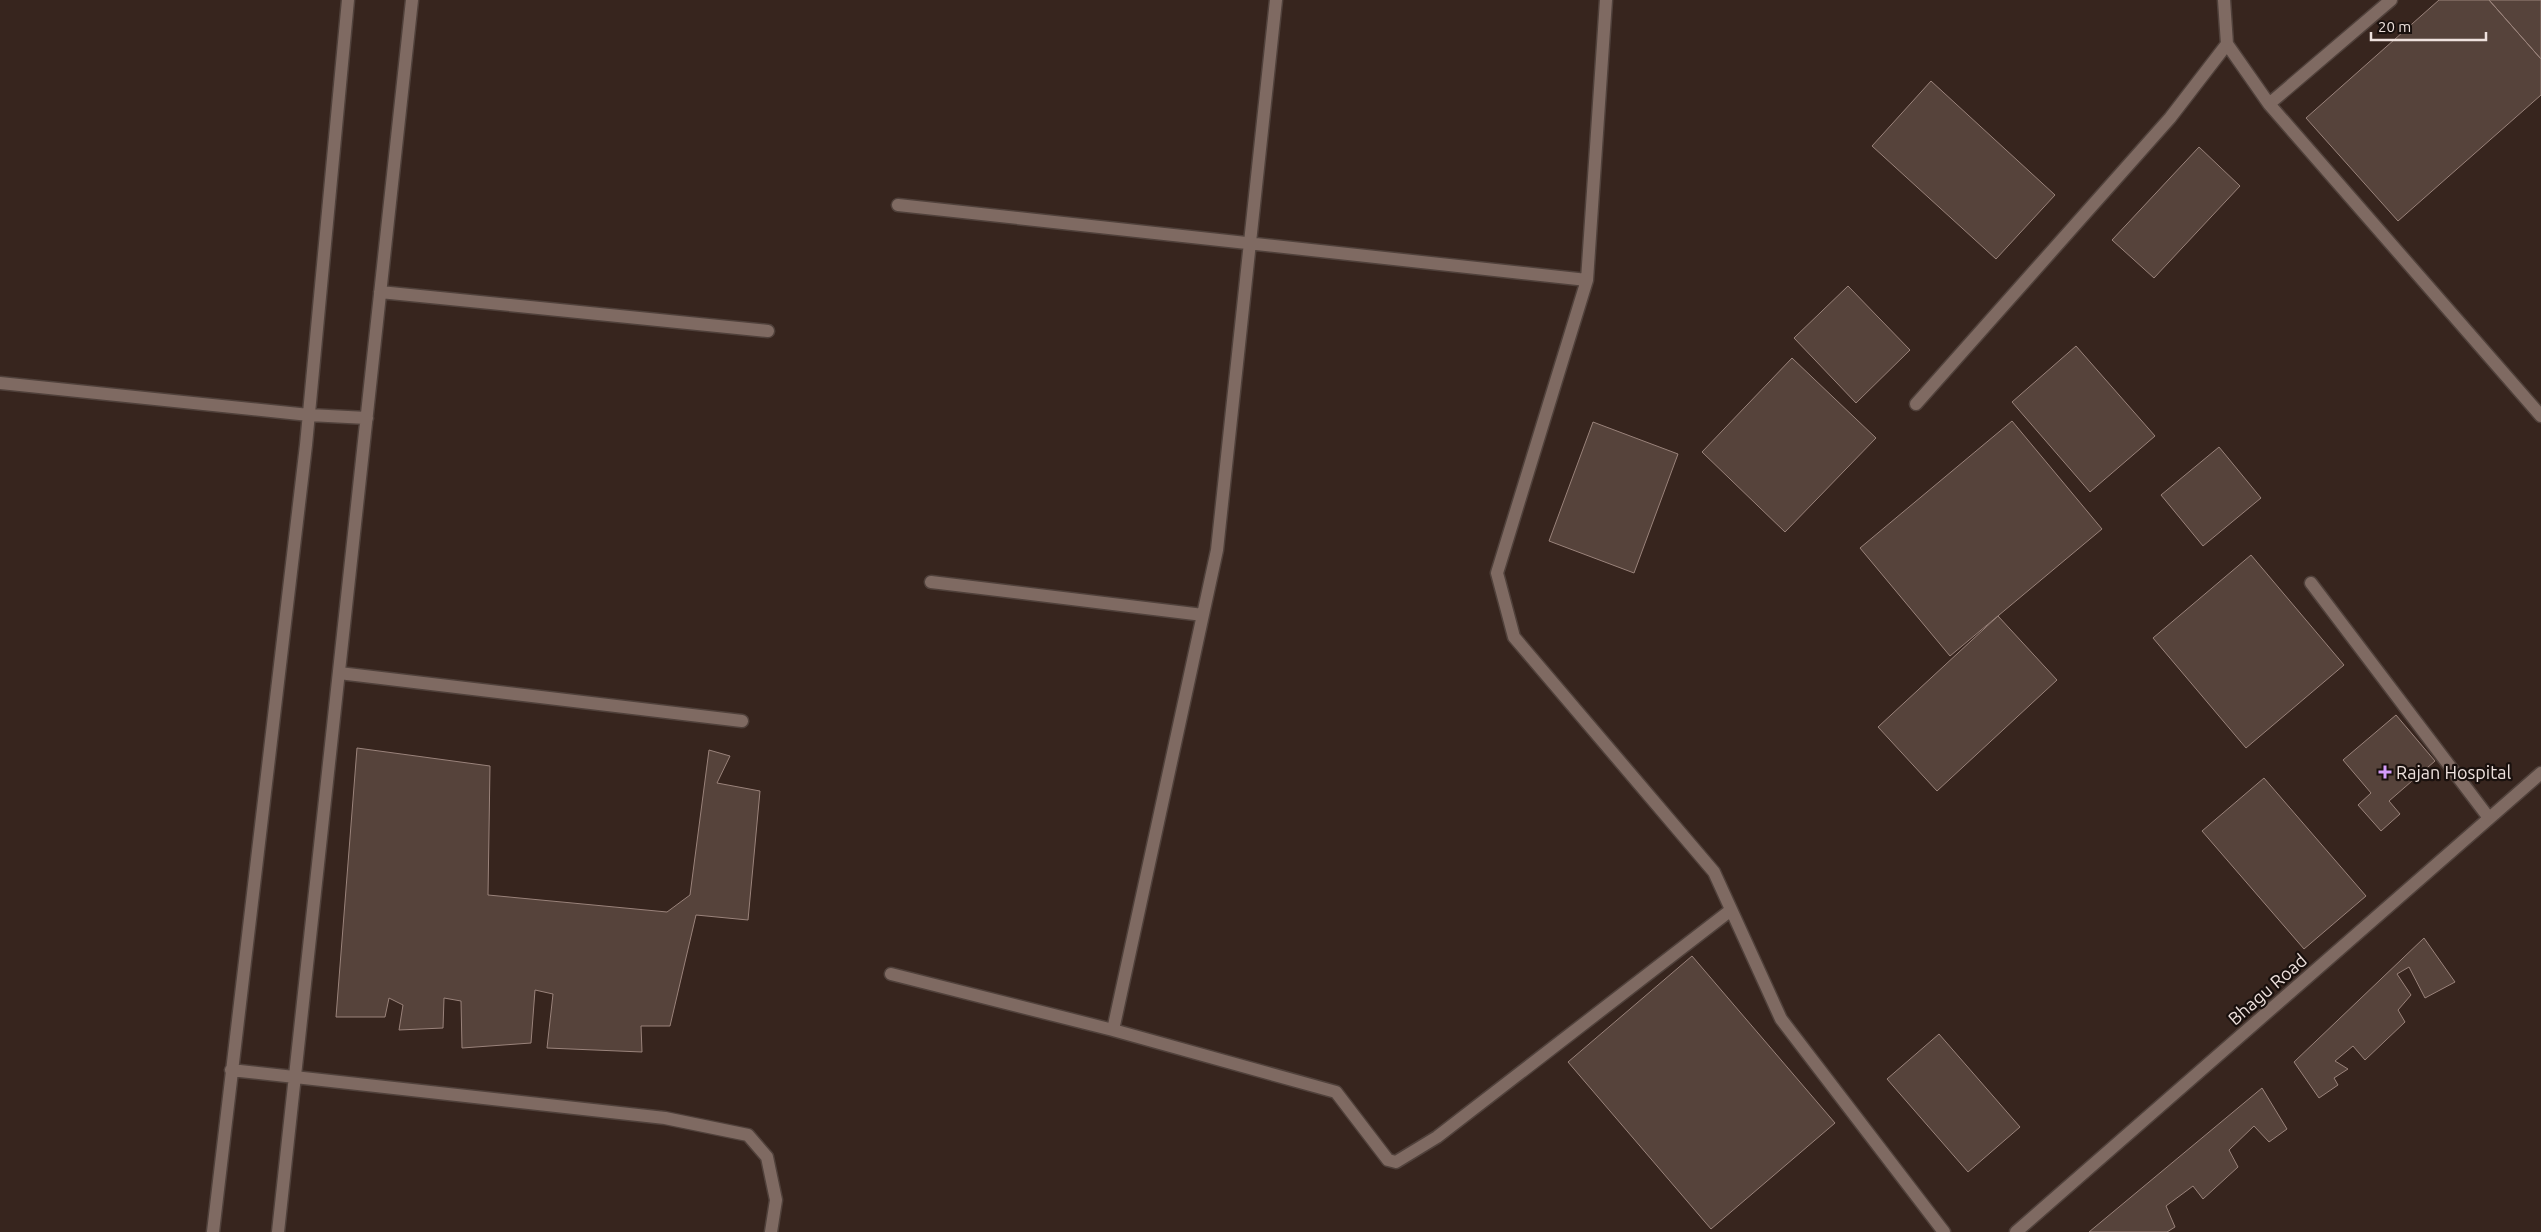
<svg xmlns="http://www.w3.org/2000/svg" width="2541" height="1232" font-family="Ubuntu,sans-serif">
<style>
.building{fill:#56433b;stroke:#9a837b}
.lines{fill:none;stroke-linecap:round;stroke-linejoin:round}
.minor-casing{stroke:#50413b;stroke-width:15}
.minor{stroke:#7f6a62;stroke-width:12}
.poi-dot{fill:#d49cfb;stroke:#19100d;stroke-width:2}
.labels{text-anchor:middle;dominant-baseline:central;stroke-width:4.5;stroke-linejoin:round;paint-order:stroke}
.poi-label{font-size:18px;fill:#eee1dd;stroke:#19100d;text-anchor:start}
.street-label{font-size:18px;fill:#eee1dd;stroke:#19100d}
</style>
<rect width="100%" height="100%" fill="#37251e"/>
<path class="building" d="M2439,0H2489L2541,59V95L2398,221L2306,118Z
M2489,0H2541V59Z
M1931,81L2055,195L1996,259L1872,146Z
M2199,147L2240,186L2154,278L2112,240Z
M1848,286L1910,350L1856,403L1794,338Z
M2076,346L2155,436L2090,492L2012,402Z
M1792,358L1876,438L1785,532L1702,452Z
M2012,421L2102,529L1950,656L1860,548Z
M1593,422L1678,454L1634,573L1549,541Z
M2219,447L2261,498L2203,546L2161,495Z
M2251,555L2344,665L2246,748L2153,638Z
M1998,616L2057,680L1937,791L1878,727Z
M2396,715L2435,761L2389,801L2400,814L2381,831L2358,805L2371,793L2343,760Z
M357,748L490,766L488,895L667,912L690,895L709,750L730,756L717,783L760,791L748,920L696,915L670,1026H641L642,1052L547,1048L553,994L535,990L531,1043L462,1048L461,1001L444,998L443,1028L399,1030L403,1005L389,998L385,1017H336Z
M2264,778L2366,896L2304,949L2202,831Z
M2424,938L2455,982L2425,998L2409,967L2397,974L2411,995L2398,1010L2405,1022L2365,1060L2353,1046L2335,1061L2348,1069L2334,1078L2338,1085L2319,1098L2294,1062Z
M1692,956L1835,1123L1711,1229L1568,1062Z
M1939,1034L2020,1127L1968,1172L1887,1079Z
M2262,1088L2287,1129L2269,1142L2254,1126L2229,1150L2238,1167L2203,1199L2193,1186L2166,1206L2175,1227L2167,1232H2089Z"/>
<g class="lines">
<g class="minor-casing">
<path id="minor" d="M1606,0L1587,280L1497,573L1514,637L1714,872L1781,1019L1944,1232
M2224,0L2227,44L2269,104L2541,416
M2269,104L2391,0
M898,205L1587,280
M380,292L768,331
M0,383L309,415L367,418
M1916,404L2170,118L2227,44
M931,582L1203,615
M2311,583L2489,818
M339,673L742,721
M891,974L1113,1030L1336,1092L1388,1160L1396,1162L1437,1137L1731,910
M1113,1030L1217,550L1276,0
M231,1070L665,1118L748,1135L767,1157L776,1200L771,1232
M213,1232L306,445L348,0
M278,1232L412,0
M2016,1232L2541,773"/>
</g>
<use href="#minor" class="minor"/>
</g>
<path class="poi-dot" d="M2382.5 764.5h5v5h5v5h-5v5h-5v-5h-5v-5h5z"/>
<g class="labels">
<g class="poi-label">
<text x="2396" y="772">Rajan Hospital</text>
</g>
<g class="street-label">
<text transform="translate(2267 989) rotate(-41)">Bhagu Road</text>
</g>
</g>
<path d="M2371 32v8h115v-8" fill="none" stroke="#eee1dd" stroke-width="2.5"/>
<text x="2378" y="32" font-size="15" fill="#eee1dd" stroke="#19100d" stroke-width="4" paint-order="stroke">20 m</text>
</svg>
